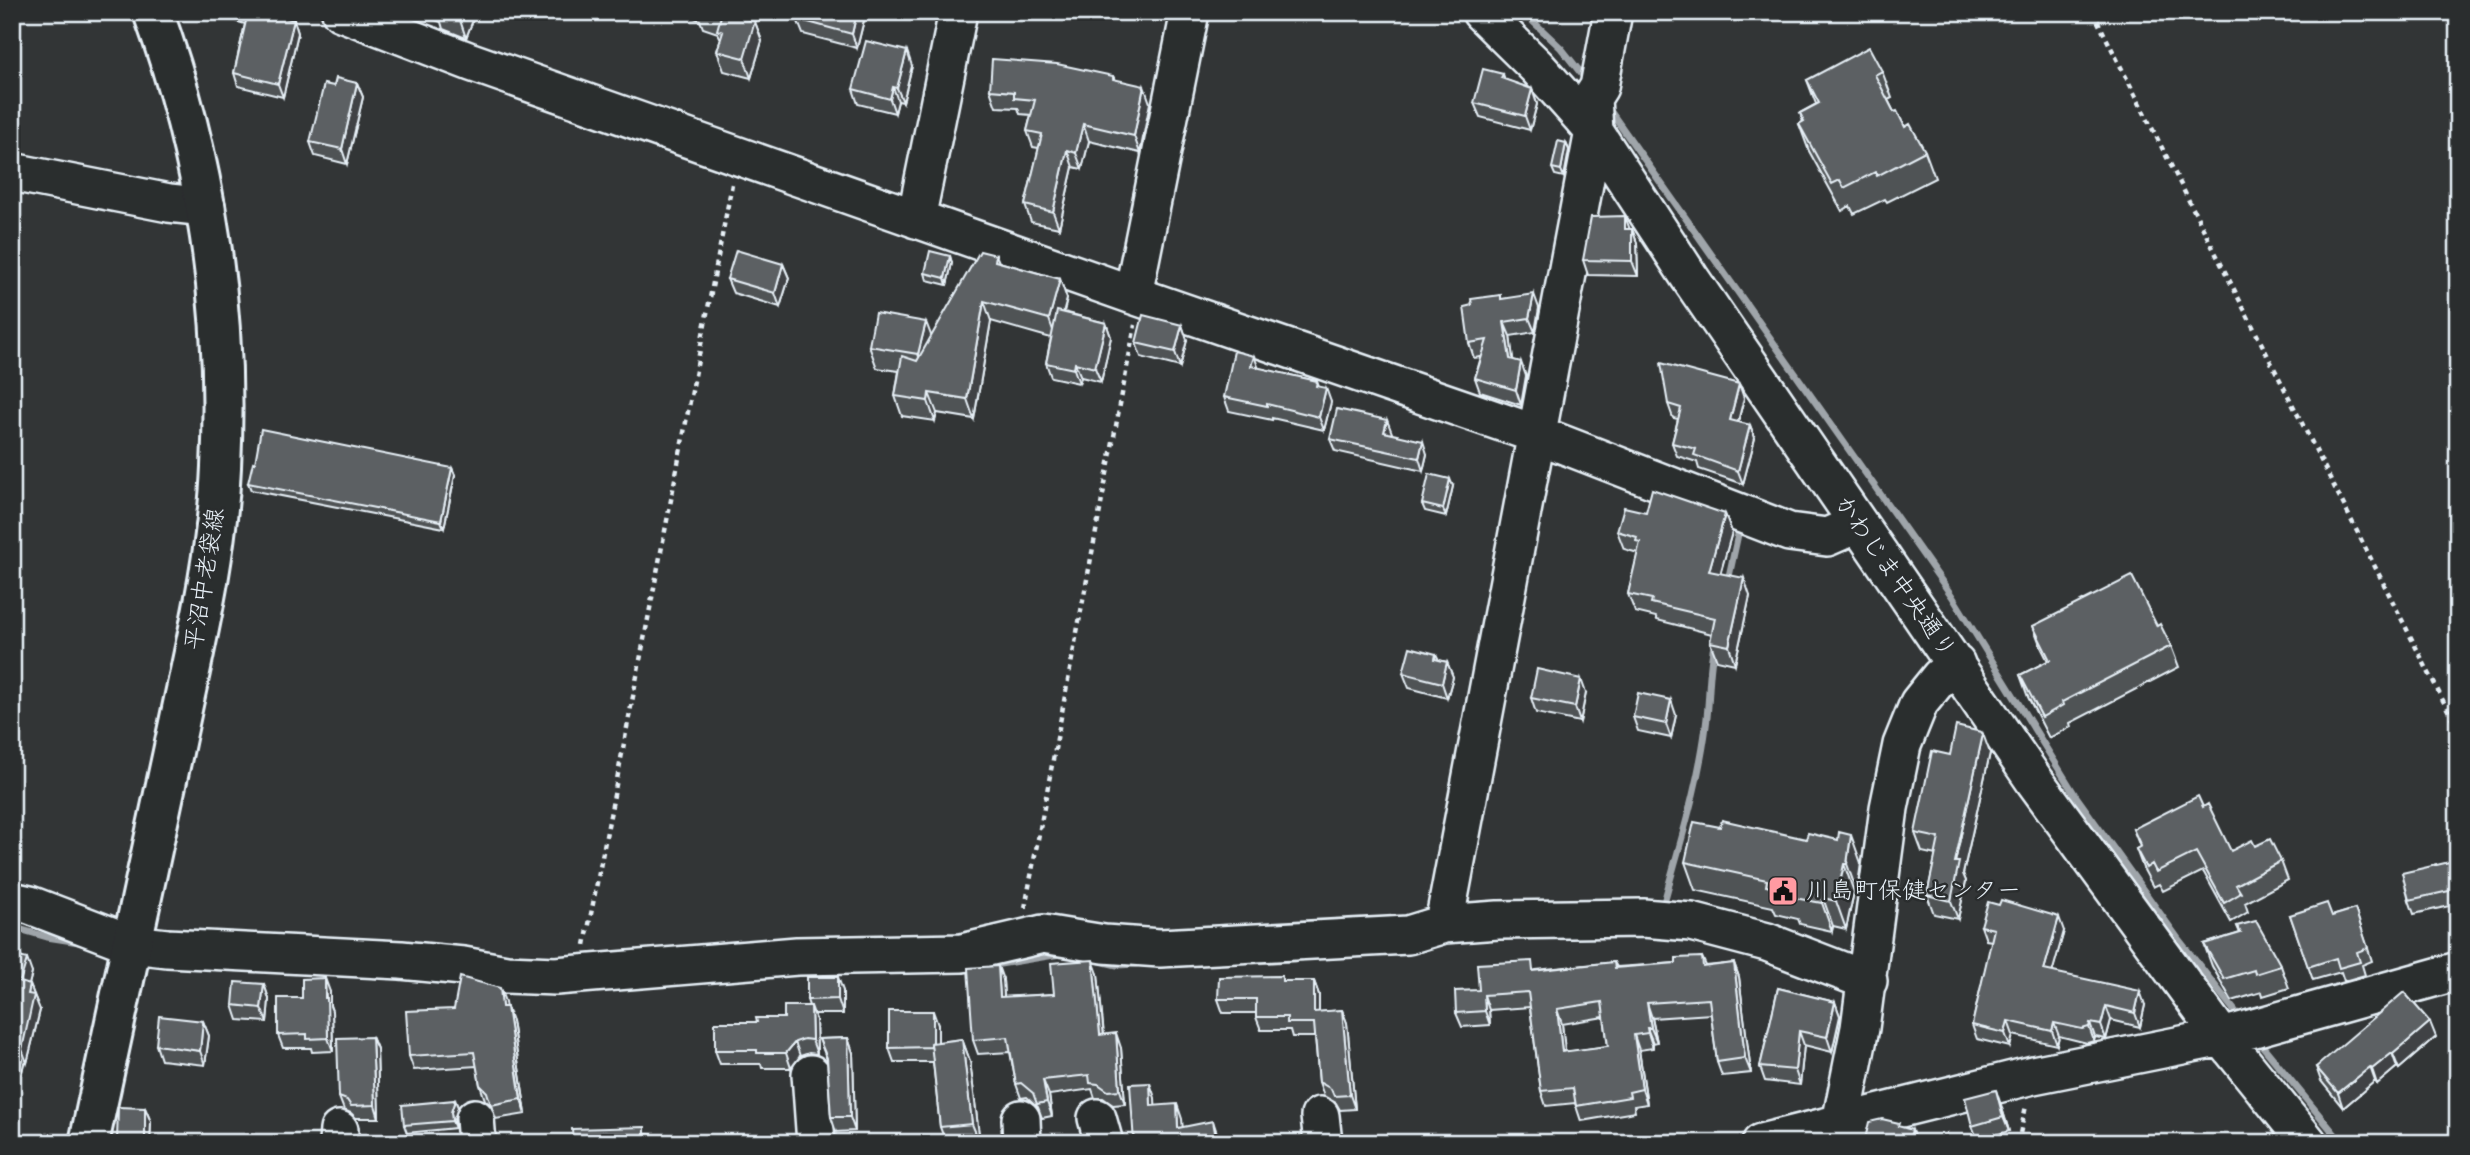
<svg xmlns="http://www.w3.org/2000/svg" width="2470" height="1155" font-family="'Architects Daughter','Klee One',sans-serif">
<style>
.lines{fill:none;stroke-linecap:round;stroke-linejoin:round}
.stream{stroke:#9fa5aa;stroke-width:7}
.minor-casing{stroke:#e8f1f8;stroke-width:42}
.major-casing{stroke:#e8f1f8;stroke-width:44}
.path{stroke:#e8f1f8;stroke-width:4.5;stroke-dasharray:5 5;stroke-linecap:butt}
.minor{stroke:#2a2d2e;stroke-width:37}
.major{stroke:#2a2d2e;stroke-width:38}
.wall{fill:#4f5355;stroke:#e8f1f8;stroke-width:2;fill-rule:evenodd}
.shaded-wall{fill:#404345;stroke:#e8f1f8;stroke-width:2}
.building{fill:#5c6063;stroke:#e8f1f8;stroke-width:2;fill-rule:evenodd}
.labels{text-anchor:middle;dominant-baseline:central;stroke-width:5;stroke-linejoin:round;paint-order:stroke}
.street-label{font-size:24px;fill:#e8f1f8;stroke:#2a2d2e}
.poi-label{font-size:24px;fill:#e8f1f8;stroke:#2a2d2e;text-anchor:start}
</style>
<rect width="100%" height="100%" fill="#323536"/>
<filter id="ink" filterUnits="userSpaceOnUse"><feTurbulence type="fractalNoise" baseFrequency=".0143" numOctaves="2"/><feDisplacementMap in="SourceGraphic" scale="14" xChannelSelector="R" yChannelSelector="G"/><feConvolveMatrix kernelMatrix="1 2 1 2 8 2 1 2 1" color-interpolation-filters="sRGB"/></filter>
<g filter="url(#ink)">
<g class="lines">
<path class="stream" d="M1523,12L1561,48L1588,82
M1606,105L1952,596L2075,795L2179,940L2242,1020
M1728,581L1740,525
M1662,910C1678,849 1698,789 1706,726C1710,698 1708,669 1715,641
M12,927L47,937L79,942
M1100,961L1117,965L1136,964
M1253,961L1294,959
M976,968L1060,954
M2256,1038L2342,1143"/>
<g class="minor-casing">
<path id="minor" d="M341,12L471,62L1133,295L1536,434L1789,532L1827,537L1857,524
M1481,12L1537,67L1594,131L1690,278L2034,780L2222,1037L2308,1143
M12,172L169,203L206,207
M916,219L958,12
M1133,295L1190,12
M12,901L30,905L132,944L167,948L401,960L463,966L506,974L556,976L797,956L962,953L1043,934L1104,944L1160,948L1408,935L1444,924L1498,920L1643,918L1691,922L1767,942L1868,981
M1444,924L1594,131L1592,98L1599,87L1613,12
M811,1074L816,1143
M1320,1116L1323,1143
M475,1118L477,1143
M1097,1118L1104,1143
M1021,1119L1022,1143
M1841,1123L1860,1028L1889,808L1902,745L1919,703L1940,677L1956,664
M338,1143L339,1130
M1761,1143L2033,1075L2222,1037L2458,971"/>
</g>
<g class="major-casing">
<path id="major" d="M89,1143C117,1013 145,882 173,752C192,658 217,563 221,467C229,313 206,157 153,12"/>
</g>
<path class="path" d="M2093,12L2458,730
M1025,908L1135,325
M585,945L732,184
M2018,1143L2026,1106"/>
<use href="#minor" class="minor"/>
<use href="#major" class="major"/>
</g>
<path class="wall" d="M226,12L294,20L298,33L283,97L238,86L234,73L245,24L228,19Z
M425,12H476L466,38L443,29L441,22L427,17Z
M677,12H758L755,22L762,41L751,78L724,71L717,51L721,39L718,33L703,28L700,20Z
M866,12L857,48L803,34L797,19Z
M912,66L903,102L898,101L895,113L858,104L853,89Z
M1882,71L1892,98L1888,100L1894,112L1925,151L1935,178L1887,202L1885,199L1854,214L1850,206L1842,211L1809,151L1799,124L1803,122L1800,113L1816,104L1807,80Z
M1503,74L1505,80L1532,89L1537,104L1530,130L1480,117L1474,103Z
M1113,76L1115,79L1150,103L1140,153L1089,141L1082,169L1073,167L1059,228L1031,222L1025,205L1039,148L1033,147L1027,131L1031,115L1020,114L1018,108L996,107L990,90Z
M357,83L363,97L347,164L315,156L310,142L334,86Z
M1566,143L1569,150L1564,177L1555,175L1552,168Z
M1629,229H1632L1637,243L1638,276L1588,275L1583,260Z
M996,255L999,262L1060,279L1067,299L1064,312L1106,323L1111,337L1101,382L1081,377L1079,383L1051,377L1046,363L1051,338L991,321L974,419L937,413L935,421L902,416L895,396L899,371L877,368L869,346L931,337Z
M950,256L952,263L947,285L927,280L925,273Z
M783,264L789,278L780,307L733,293L727,279Z
M1502,299L1539,308L1535,332L1510,336L1513,360L1526,376L1521,405L1480,392L1475,378L1481,357L1474,358L1469,343Z
M1182,325L1187,340L1180,367L1141,357L1136,343Z
M1258,368L1317,381L1319,387L1331,402L1324,430L1272,418V420L1229,411L1224,397Z
M1739,384L1744,398L1738,422L1750,425L1755,438L1743,484L1699,469L1697,462L1677,456L1672,443L1678,419L1673,418L1668,404Z
M1387,420L1391,434L1427,454L1423,471L1335,451L1330,439Z
M452,468L455,475L444,528L251,490L248,483Z
M1453,486L1446,516L1425,511L1422,504Z
M1646,512L1725,514L1732,532L1720,573L1750,596L1735,664L1717,660L1710,642L1712,634L1657,620L1656,617L1635,612L1628,594L1638,553L1624,549L1617,531Z
M2033,626H2157L2171,646L2179,667L2070,723L2071,727L2049,738L2028,697L2020,675L2048,661L2041,647Z
M1436,654L1439,660L1447,662L1453,677L1447,698L1409,688L1403,673Z
M1586,693L1580,722L1536,713L1531,698Z
M1676,715L1671,738L1638,731L1633,717Z
M1990,753L1963,874L1966,881L1958,919L1934,914L1927,895L1936,855L1922,852L1915,833L1950,755Z
M1720,827L1861,863L1857,892H1854L1846,929L1833,926L1832,931L1800,924L1798,919L1776,914L1773,907L1695,890L1685,862Z
M2133,829L2231,851L2255,846L2281,861L2288,880L2245,903L2248,912L2231,922L2203,871L2163,891L2159,884L2153,887L2143,868L2136,849L2140,847Z
M2458,860V904L2414,914L2409,900Z
M2355,909L2372,961L2362,965L2365,975L2344,981L2341,972L2313,980L2290,915L2332,916Z
M1981,926L2064,931L2052,972L2145,1005L2140,1027L2111,1020L2106,1039L2095,1037L2094,1041L2087,1043L2059,1036L2057,1045L2013,1035L2010,1047L1977,1039L1972,1025L1992,941L1986,940Z
M2237,926L2281,966L2289,988L2263,996L2262,992L2232,1001L2212,966L2204,944L2240,933Z
M12,942L16,953L19,954L32,973L29,984L30,985L40,1010L27,1063H24L22,1072L12,1070Z
M1702,957L1706,966L1734,963L1739,977L1751,1073L1722,1076L1717,1062L1711,1014L1652,1018L1657,1042L1653,1043V1048L1639,1050L1647,1104L1634,1106L1635,1112L1581,1121L1575,1103L1546,1106L1541,1091L1530,1007L1489,1010L1490,1025L1462,1027L1456,1013L1479,990L1536,970L1614,962L1617,967L1676,963ZM1604,1017L1608,1046L1565,1052L1562,1024Z
M1098,974L1104,1035L1121,1048L1125,1104L1113,1105L1103,1098H1095L1092,1089L1049,1095L1052,1116L1042,1118L1038,1107L1027,1097L1021,1098L1016,1084L1010,1052L978,1054L973,1040L1003,980L1004,997L1054,994Z
M1284,981H1314L1319,995V1012L1342,1010L1347,1023L1355,1109L1340,1110L1336,1103L1324,1096L1319,1082L1315,1037H1292L1290,1030H1261L1256,1017V1013H1223L1218,999Z
M264,984L269,999L267,1022L238,1020L233,1005Z
M1778,988L1835,1002L1840,1016L1832,1052L1804,1045L1800,1085L1765,1081L1760,1067Z
M843,991V1014H814L816,1020L817,1054L809,1053L800,1056L791,1068H762L761,1064H720L715,1050L809,1006L807,1000Z
M330,992V1005L332,1011L333,1051L312,1052L311,1048H283L278,1035L302,998Z
M505,1002V1007L512,1021L526,1114L496,1119L491,1105L485,1100L480,1085L477,1066L414,1070L409,1056L454,1009Z
M203,1021L209,1036L205,1065L161,1060L156,1045Z
M938,1025V1042L962,1039L970,1061L980,1143H946L940,1127L933,1062H894L889,1048Z
M372,1037L377,1049L379,1118H356L351,1113L344,1110L339,1097Z
M2436,1037L2399,1069L2397,1067L2377,1084L2375,1081L2343,1108L2321,1081L2316,1067Z
M848,1038L853,1053L855,1131L836,1132L831,1117L827,1060L819,1039Z
M455,1100L458,1107L454,1119L455,1128L407,1133L404,1125Z
M2001,1105L2009,1131L1978,1140L1972,1126Z
M145,1108L151,1122L150,1143H117V1141Z"/>
<path class="shaded-wall" d="M463,12H476L466,38L460,20Z
M745,12H758L755,22L762,41L751,78L744,58L743,18Z
M857,12H866L857,48L852,34Z
M294,20L298,33L283,97L278,84Z
M907,51L912,66L903,102L897,88Z
M357,83L363,97L347,164L342,149Z
M1144,86L1150,103L1140,153L1134,136Z
M893,87L898,101L895,113L890,99Z
M1532,89L1537,104L1530,130L1525,116Z
M1083,124L1089,141L1082,169L1076,153Z
M1566,143L1569,150L1564,177L1561,170Z
M1067,150L1073,167L1059,228L1053,212Z
M1625,216L1630,230L1625,229Z
M1632,229L1637,243L1638,276L1632,261Z
M950,256L952,263L947,285L945,278Z
M783,264L789,278L780,307L775,293Z
M1060,279L1067,299L1056,339L1049,319Z
M1534,294L1539,308L1535,332L1529,318Z
M984,301L991,321L974,419L967,399Z
M926,322L934,343L926,376L918,354Z
M1504,322L1510,336L1515,373L1510,359Z
M1106,323L1111,337L1101,382L1095,368Z
M1182,325L1187,340L1180,367L1175,352Z
M1254,356L1259,369L1251,366Z
M1521,362L1526,376L1521,405L1516,390Z
M1075,363L1081,377L1079,383L1074,369Z
M1739,384L1744,398L1735,433L1730,420Z
M1326,388L1331,402L1324,430L1319,417Z
M929,393L937,413L935,421L928,401Z
M1387,420L1392,433L1389,445L1384,432Z
M1750,425L1755,438L1743,484L1738,471Z
M1423,441L1427,454L1423,471L1419,458Z
M452,468L455,475L444,528L441,521Z
M1450,479L1453,486L1446,516L1443,509Z
M1725,514L1732,532L1716,589L1709,571Z
M1744,578L1750,596L1735,664L1729,646Z
M1447,662L1453,677L1447,698L1442,683Z
M1581,679L1586,693L1580,722L1575,707Z
M1671,700L1676,715L1671,738L1666,724Z
M1983,734L1990,753L1963,874L1966,881L1958,919L1951,901L1955,862Z
M1851,835L1861,863L1857,892L1847,864Z
M1844,864L1854,892L1846,929L1836,901Z
M1823,898L1833,926L1832,931L1822,903Z
M2059,917L2064,931L2049,984L2044,970Z
M12,942L18,956L12,958Z
M19,954L24,967L27,959L32,973L26,996L20,982L19,957Z
M1093,960L1098,974L1105,1049L1100,1035Z
M1734,963L1739,977L1751,1073L1745,1058Z
M998,966L1003,980L1005,1012L1000,997Z
M838,977L843,991V1014L838,999Z
M325,978L330,992V1006L332,1011L333,1051L328,1038Z
M1314,981L1319,995V1026L1314,1012Z
M264,984L269,999L267,1022L261,1008Z
M30,985L40,1010L27,1063L22,1049L28,994Z
M500,988L505,1002L508,1022L502,1007Z
M2140,991L2145,1005L2140,1027L2135,1013Z
M1484,995L1489,1010L1490,1025L1485,1011Z
M1835,1002L1840,1016L1832,1052L1827,1037Z
M1647,1003L1652,1018L1657,1042L1651,1028Z
M811,1006L816,1020L817,1054L812,1040Z
M2106,1006L2111,1020L2106,1039L2101,1025Z
M507,1007L512,1021L526,1114L521,1099Z
M1557,1009L1562,1024L1567,1067L1562,1052Z
M1342,1010L1347,1023L1355,1109L1350,1095Z
M933,1011L938,1025V1062L933,1047Z
M203,1021L209,1036L205,1065L200,1051Z
M2008,1021L2013,1035L2010,1047L2005,1033Z
M2430,1022L2436,1037L2399,1069L2393,1054Z
M2054,1023L2059,1036L2057,1045L2052,1031Z
M2090,1023L2095,1037L2094,1041L2089,1027Z
M1647,1028L1653,1043V1048L1648,1033Z
M1799,1031L1804,1045L1800,1085L1795,1070Z
M1116,1033L1121,1048L1125,1104L1120,1090Z
M1634,1035L1639,1050L1647,1104L1642,1089Z
M372,1037L377,1049L379,1118L375,1105Z
M848,1038L853,1053L855,1131L850,1117Z
M962,1039L970,1061L980,1143L972,1124Z
M795,1042L800,1056L791,1068L786,1053Z
M19,1049L24,1063L22,1072L17,1058Z
M2392,1053L2397,1067L2377,1084L2372,1069Z
M2370,1067L2375,1081L2343,1108L2338,1093Z
M1043,1080L1049,1095L1052,1116L1047,1102Z
M1150,1083L1155,1098L1156,1120L1151,1106Z
M1996,1090L2001,1105L2009,1131L2003,1117Z
M455,1100L458,1107L454,1119L455,1128L452,1121L451,1112Z
M1177,1104L1182,1119L1184,1142L1178,1128Z
M145,1108L151,1122L150,1143H145Z
M1213,1121L1218,1136L1220,1143H1217Z
M1912,1130L1916,1143H1908Z"/>
<path class="building" d="M226,12H246L244,17Z
M248,12H265L294,20L278,84L234,73Z
M440,12H463L460,20Z
M709,12H745L743,18L755,21L744,58L717,51L723,32L717,30L721,16Z
M799,12H857L852,34L797,19Z
M866,41L907,51L897,88L893,87L890,99L853,89Z
M1869,47L1882,71L1875,75L1894,112L1897,111L1905,127L1910,124L1925,151L1877,176L1875,172L1844,188L1840,180L1832,184L1799,124L1804,121L1800,113L1819,103L1807,80Z
M992,59L1057,64L1113,76V79L1144,86L1134,136L1083,124L1076,153L1067,150L1053,212L1025,205L1042,134L1027,131L1035,100L1014,98V92L990,90Z
M1483,69L1503,74L1501,78L1532,89L1525,116L1474,103Z
M336,78L357,83L342,149L310,142L324,84L334,86Z
M1558,141L1566,143L1561,170L1552,168Z
M1625,216V229H1632V261L1583,260L1591,217Z
M736,250L783,264L775,293L727,279Z
M930,251L950,256L945,278L925,273Z
M980,251L996,255L995,261L1060,279L1049,319L984,301L967,399L929,393L928,401L895,396L902,356L917,361Z
M1534,294L1529,318L1504,322L1510,359L1521,362L1516,390L1475,378L1487,340L1469,343L1464,307L1472,305L1471,299L1501,295V299Z
M1057,311L1106,323L1095,368L1075,363L1074,369L1046,363Z
M875,313L926,322L918,354L869,346Z
M1143,315L1182,325L1175,352L1136,343Z
M1234,351L1254,356L1251,366L1317,381L1316,386L1326,388L1319,417L1267,404V406L1224,397Z
M1661,363L1739,384L1730,420L1750,425L1738,471L1694,455L1696,449L1672,443L1681,408L1668,404Z
M1337,409L1387,420L1384,432L1423,441L1419,458L1330,439Z
M261,429L452,468L441,521L248,483L253,462L255,463Z
M1429,474L1450,479L1443,509L1422,504Z
M1652,489L1725,514L1709,571L1744,578L1729,646L1710,642L1715,618L1651,603L1652,599L1628,594L1640,542L1636,541L1637,537L1617,531L1624,507L1646,512Z
M2132,576L2157,626L2160,624L2171,646L2062,702L2063,705L2042,717L2020,675L2050,660L2033,626Z
M1410,647L1436,654L1435,659L1447,662L1442,683L1403,673Z
M1537,669L1581,679L1575,707L1531,698Z
M1638,693L1671,700L1666,724L1633,717Z
M1956,726L1981,732L1983,734L1955,862H1959L1951,901L1927,895L1939,838L1915,833L1932,751L1950,755Z
M2198,796L2203,807L2208,804L2231,851L2252,840L2255,846L2270,839L2281,861L2236,885L2241,893L2224,903L2196,852L2156,872L2152,864L2146,868L2136,849L2141,846L2133,829Z
M1722,820L1806,839L1808,833L1838,840L1839,832L1851,835L1847,864H1844L1836,901L1823,898L1822,903L1789,897L1790,892L1766,886L1767,880L1685,862L1694,822L1720,827Z
M2458,860V889L2409,900L2402,873Z
M2001,900L2059,917L2044,970L2140,991L2135,1013L2106,1006L2101,1025L2090,1023L2089,1027L2082,1029L2054,1023L2052,1031L2008,1021L2005,1033L1972,1025L1994,929L1981,926L1988,902L1999,905Z
M2327,903L2332,916L2355,909L2368,948L2357,952L2360,962L2339,968L2336,958L2308,967L2290,915Z
M2256,921L2281,966L2255,974L2254,970L2224,979L2204,944L2241,933L2237,926Z
M12,952L19,954V957L27,959L20,982L30,985L28,994L34,995L22,1049H19L17,1058L12,1057Z
M1702,957L1703,967L1734,963L1745,1058L1717,1062L1709,999L1647,1003L1651,1028H1647L1648,1033L1634,1035L1642,1089L1629,1092L1630,1097L1576,1106L1573,1088L1541,1091L1528,992L1484,995L1485,1011L1456,1013L1455,991L1479,990L1477,964L1532,961L1533,971L1614,962L1615,968L1676,963V958ZM1602,1002L1608,1046L1562,1052L1557,1009Z
M1093,960L1100,1035L1116,1033L1120,1090L1108,1091L1098,1084L1090,1083L1089,1075L1043,1080L1047,1102L1037,1104L1033,1093L1021,1083L1016,1084L1008,1037L973,1040L968,968L998,966L1000,997L1054,994L1051,963Z
M1282,976V981H1314V1012L1342,1010L1350,1095L1334,1096L1331,1089L1319,1082L1314,1023H1287V1017H1256V999H1218L1219,977Z
M460,977L500,988L502,1007H507L521,1099L491,1105L487,1092L480,1085L474,1052L409,1056L406,1011L454,1009Z
M807,977H838V999L807,1000Z
M325,978V998H327L328,1038L307,1039V1034L278,1035V998H302V979Z
M235,982L264,984L261,1008L233,1005Z
M1778,988L1835,1002L1827,1037L1799,1031L1795,1070L1760,1067Z
M2404,992L2430,1022L2393,1054L2392,1053L2372,1069L2370,1067L2338,1093L2316,1067Z
M784,1006H811L812,1040L804,1039L795,1042L786,1053H757V1050H715V1022H757L756,1018H784Z
M889,1011H933V1042L931,1043V1047L889,1048Z
M159,1016L203,1021L200,1051L156,1045Z
M372,1037L375,1105L351,1106L347,1100L339,1097L337,1038Z
M848,1038L850,1117H831L827,1058L819,1039Z
M962,1039L972,1124L940,1127L931,1043Z
M1150,1083L1151,1106L1177,1104L1178,1128L1213,1121L1217,1143H1134L1130,1084Z
M1996,1090L2003,1117L1972,1126L1965,1098Z
M455,1100L451,1112L452,1121L404,1125L402,1105Z
M118,1107L145,1108V1142L117,1141Z
M1882,1119L1899,1123L1898,1126L1912,1130L1908,1143H1864L1869,1122Z
M645,1127V1134L655,1135V1143H573L572,1129Z"/>
</g>
<defs>
<g id="civic-square" transform="scale(1.575)"><rect x="-9" y="-9" width="18" height="18" rx="4" fill="#ff9aa2" stroke="#2a2d2e"/><path d="M-.6-6.5H3V-4.5H.6V-3L4-1V1h2V6H-6V1h2V-1L-.6-3ZM-1.2 2.5V6h2.4V2.5Z" fill="#111"/></g>
</defs>
<g fill-rule="evenodd">
<use href="#civic-square" x="1783" y="891"/>
</g>
<g class="labels">
<g class="street-label">
<text transform="translate(1895 577) rotate(55)">かわじま中央通り</text>
<text transform="translate(205 579) rotate(-81)">平沼中老袋線</text>
</g>
<g class="poi-label">
<text x="1806" y="891">川島町保健センター</text>
</g>
</g>
<rect width="2470" height="1155" fill="none" stroke="#2a2d2e" stroke-width="42"/>
<rect x="21" y="21" width="2428" height="1113" fill="none" stroke="#e8f1f8" stroke-width="2.5" filter="url(#ink)"/>
</svg>
